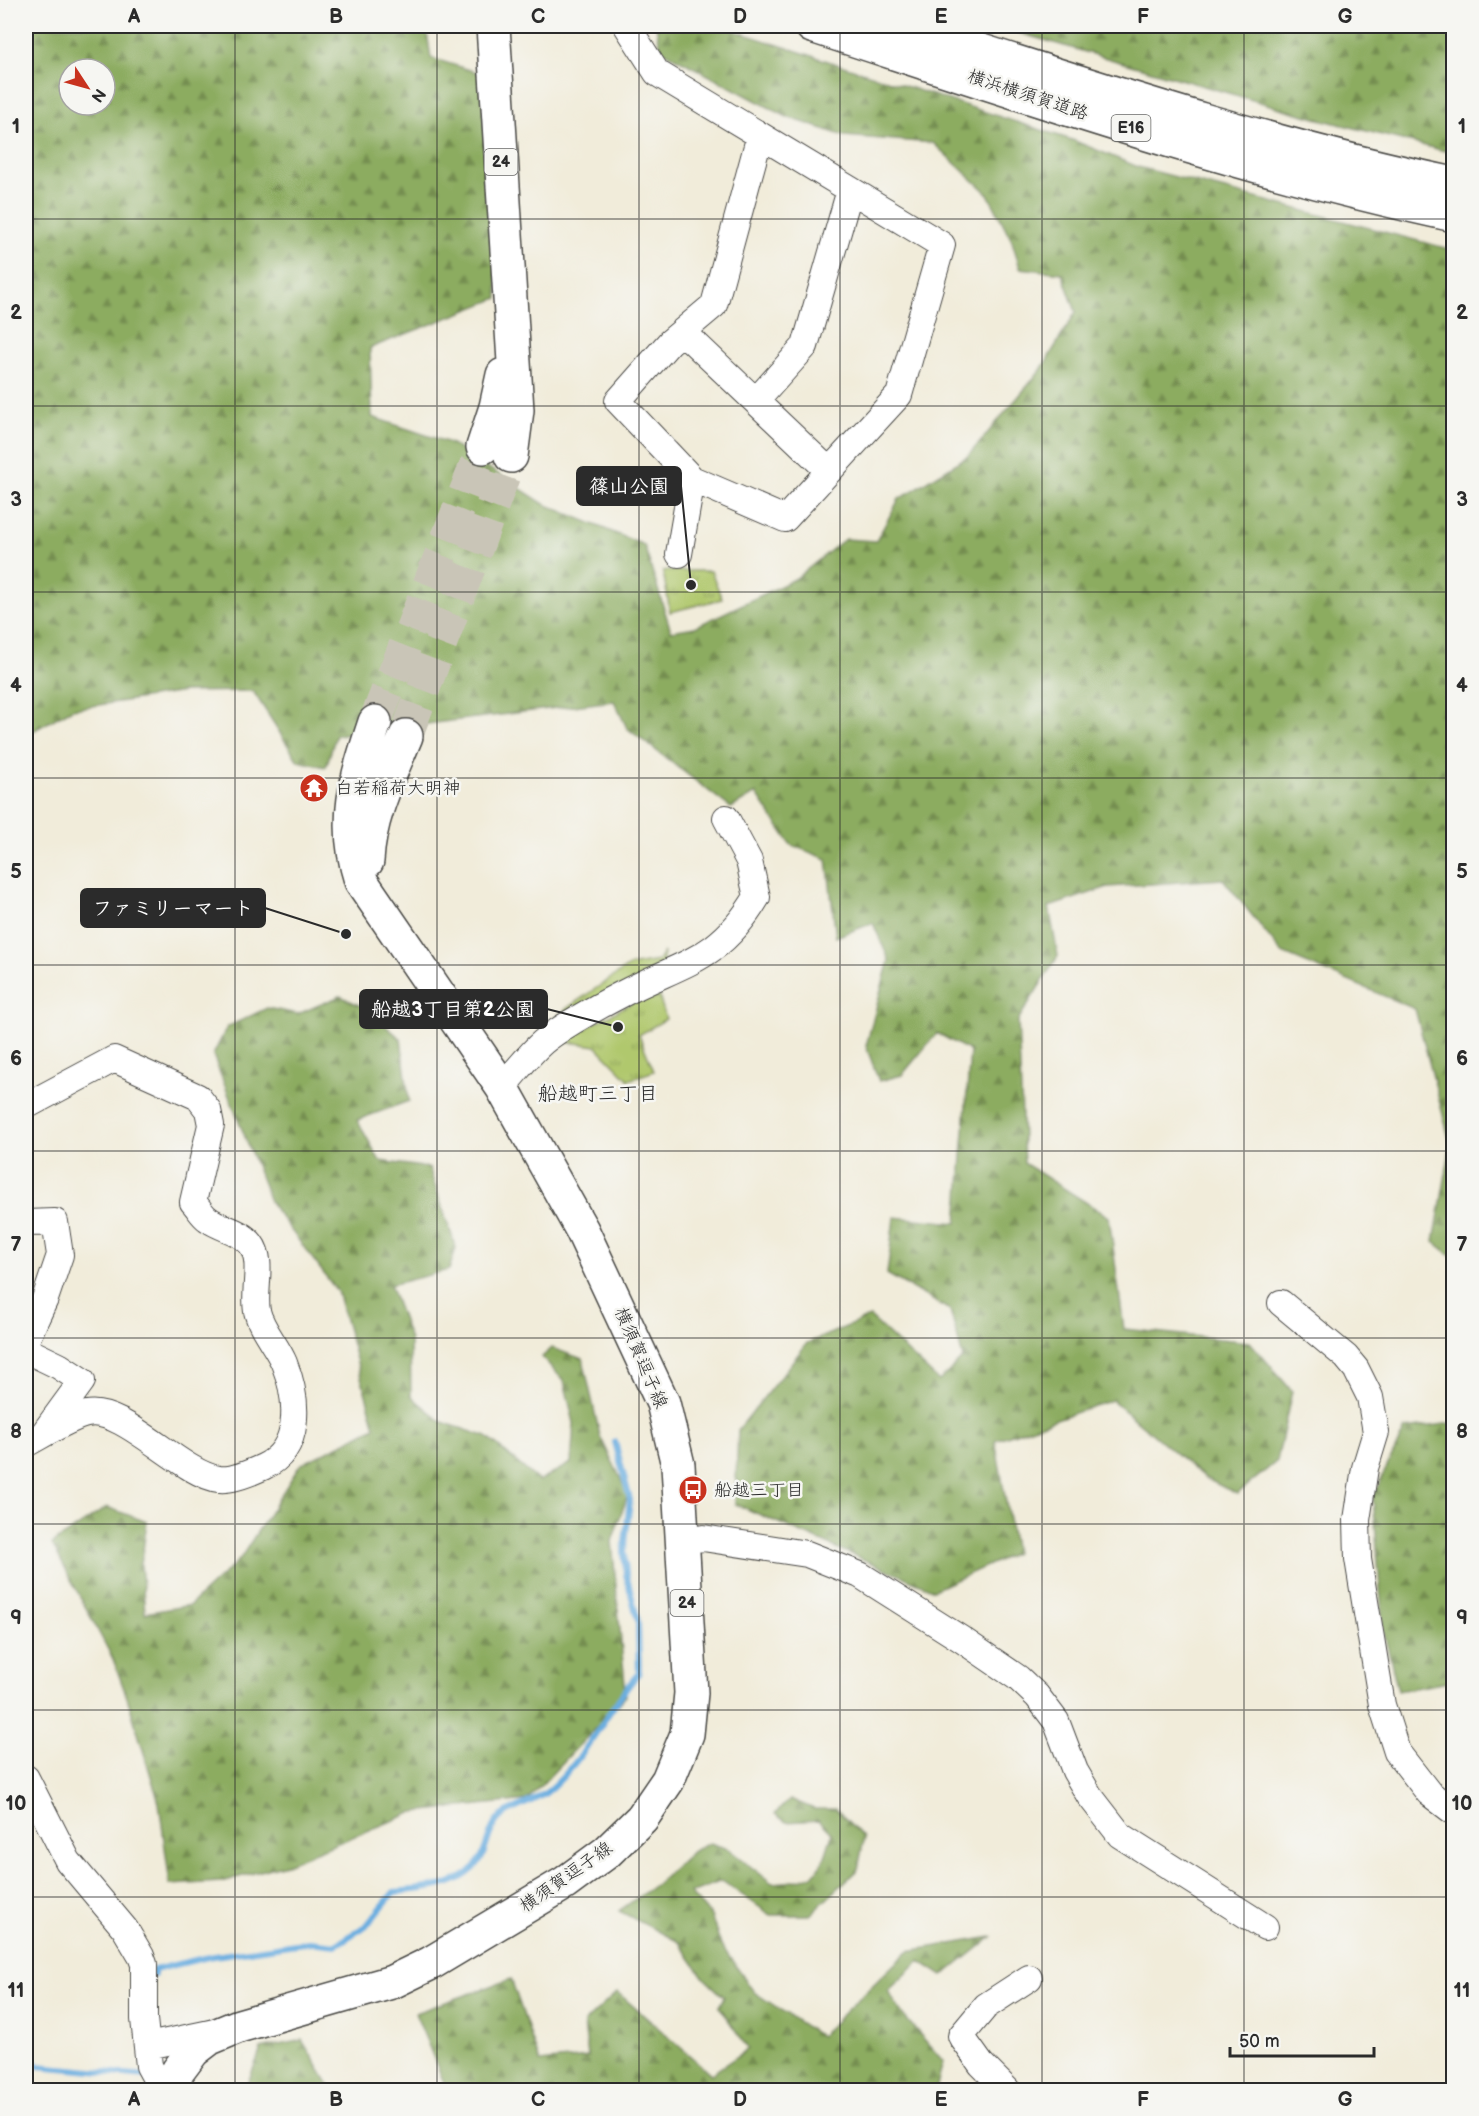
<svg xmlns="http://www.w3.org/2000/svg" width="1479" height="2116" font-family="'Balsamiq Sans','Klee One',sans-serif">
<style>
.grass{fill:url(#grass-tufts);stroke:#6e7a4c;stroke-width:1.5}
.forest{fill:url(#forest-firs);stroke:#5c6c46;stroke-width:1.5;fill-rule:evenodd}
.lines{fill:none;stroke-linecap:round;stroke-linejoin:round}
.stream{stroke:#6baee0;stroke-width:6}
.major-tunnel{stroke:#c9c5b7;stroke-width:33;stroke-dasharray:33 16;stroke-linecap:butt}
.minor-casing{stroke:#494845;stroke-width:28}
.major-casing{stroke:#494845;stroke-width:36}
.highway-casing{stroke:#494845;stroke-width:36}
.minor{stroke:#fff;stroke-width:26}
.major{stroke:#fff;stroke-width:33}
.highway{stroke:#fff;stroke-width:33}
.grid{fill:none;stroke:#2b2b2b;stroke-width:1.5;stroke-opacity:0.55}
.labels{text-anchor:middle;dominant-baseline:central;stroke-width:5;stroke-linejoin:round;paint-order:stroke}
.shield{fill:#f6f6f2;stroke:#686867;stroke-width:1.5}
.shield-label{font-size:16px;font-weight:bold;fill:#2b2b2b}
.street-label{font-size:18px;fill:#2b2b2b;stroke:#f6f6f2}
.poi-label{font-size:18px;fill:#2b2b2b;stroke:#f6f6f2;text-anchor:start}
.neighbourhood-label{font-size:20px;fill:#2b2b2b;stroke:#f6f6f2}
.leader{fill:none;stroke:#2b2b2b;stroke-width:2}
.callout-dot{fill:#2b2b2b;stroke:#f6f6f2;stroke-width:2}
.callout{fill:#2b2b2b;stroke:#2b2b2b;stroke-width:2}
.callout-label{font-size:20px;text-anchor:middle;font-weight:bold;fill:#fff}
.neatline{fill:none;stroke:#2b2b2b;stroke-width:2}
.grid-label{font-size:20px;text-anchor:middle;font-weight:bold;fill:#2b2b2b}
</style>
<defs>
<pattern id="grass-tufts" width="24" height="20" patternUnits="userSpaceOnUse" patternTransform="scale(1.5)"><rect width="24" height="20" fill="#b0c86d"/><path d="M3 7l-1-3M5 7V3M7 7l1-3M15 17l-1-3M17 17v-4M19 17l1-3" fill="none" stroke="#8fa35a"/></pattern>
<pattern id="forest-firs" width="22" height="20" patternUnits="userSpaceOnUse" patternTransform="scale(1.5)"><rect width="22" height="20" fill="#8cac60"/><path d="M5 1l3.5 6h-7zM16 11l3.5 6h-7z" fill="#738c4f"/></pattern>
</defs>
<rect width="100%" height="100%" fill="#f6f6f2"/>
<filter id="ink" filterUnits="userSpaceOnUse"><feTurbulence type="fractalNoise" baseFrequency=".0167" numOctaves="2"/><feDisplacementMap in="SourceGraphic" scale="12" xChannelSelector="R" yChannelSelector="G"/><feConvolveMatrix kernelMatrix="1 2 1 2 8 2 1 2 1" color-interpolation-filters="sRGB"/></filter>
<filter id="wash" filterUnits="userSpaceOnUse"><feTurbulence type="fractalNoise" baseFrequency=".008" numOctaves="4" result="noise"/><feDisplacementMap in="SourceGraphic" scale="24" xChannelSelector="R" yChannelSelector="G"/><feGaussianBlur stdDeviation="1.35" result="paint"/><feColorMatrix in="noise" values="0 0 0 0 0 0 0 0 0 0 0 0 0 0 0 0 0 1.4 0 .05"/><feComposite in="paint" operator="in"/></filter>
<g filter="url(#wash)">
<rect width="100%" height="100%" fill="#f1ecda"/>
<path class="grass" d="M663,571H711L722,599L670,612Z
M664,952L662,968L547,1026L567,1008L629,966L658,961Z
M657,989L666,1019L639,1035L654,1071L629,1080L596,1046L562,1041Z"/>
<path class="forest" d="M26,26H426L431,58L480,73L498,298L370,348L372,417L450,443L544,504L644,545L671,631L695,627L795,579L845,539L876,541L899,499L968,456L1041,370L1076,312L1062,273L1020,268L1012,241L988,194L933,143L844,136L787,117L661,50L656,26H720L1075,141L1138,167L1453,250V1257L1434,1242L1451,1145L1415,1009L1282,953L1223,879L1108,887L1049,907L1058,956L1018,1020L1024,1163L1109,1217L1124,1329L1250,1342L1292,1391L1277,1461L1237,1494L1205,1478L1112,1400L995,1440L1015,1553L934,1590L735,1504L738,1430L807,1343L870,1317L939,1381L963,1358L950,1310L887,1274L894,1217L957,1223L970,1051L937,1033L902,1075L879,1081L866,1046L889,960L873,923L836,937L827,859L791,845L756,793L731,808L627,728L614,701L336,735L326,767L298,761L253,691L184,692L72,709L26,735ZM69,69H105V105H69Z
M995,26H1453V153L1315,118Z
M340,996L363,1007L401,1039L409,1101L357,1120L380,1161L429,1168L456,1248L449,1270L390,1285L410,1340L411,1396L442,1422L487,1437L539,1481L571,1463L574,1423L564,1381L542,1357L552,1348L583,1359L600,1436L628,1494L612,1541L626,1696L527,1800L414,1812L286,1864L221,1882L170,1885L159,1803L128,1700L113,1659L52,1544L107,1507L147,1522L141,1564L145,1613L190,1605L240,1559L300,1465L375,1427L337,1291L271,1204L213,1055L227,1027L267,1008L298,1014Z
M1453,1423V1681L1398,1691L1383,1629L1373,1496L1405,1429Z
M790,1799L814,1809H836L864,1838L858,1869L810,1915H771L722,1881L690,1893L711,1916L721,1945L754,1992L820,2036L908,1951L992,1937L943,1976L920,1961L888,1991L903,2015L943,2061L936,2090H447L415,2013L511,1979L540,2062L588,2057L584,2023L617,1992L711,2074L748,2049L719,2006L724,1997L704,1978L679,1942L619,1911L659,1882L693,1851L710,1843L728,1849L772,1883C816,1880 821,1876 832,1833L819,1820L786,1822L775,1814Z
M302,2040L332,2090H245L261,2049Z"/>
<g class="lines">
<path class="stream" d="M154,1975V1970L208,1957L309,1942L336,1945L367,1925L394,1892C425,1888 462,1889 480,1860C487,1849 488,1833 496,1822C504,1810 534,1802 547,1792C585,1761 606,1710 639,1673L638,1621L626,1574L624,1551L630,1500L615,1442
M26,2050L38,2066L146,2076"/>
</g>
</g>
<g filter="url(#ink)">
<g class="lines">
<path class="major-tunnel" d="M375,722L483,447
M406,736L511,456"/>
<g class="minor-casing">
<path id="minor" d="M627,26L657,73L942,245L899,395L785,519L692,479L618,401L670,342L714,305L760,135
M684,333L829,471
M756,401L805,346L850,190
M679,554L692,479
M502,1087C516,1072 528,1055 543,1042C562,1026 599,1006 622,994C683,962 719,961 757,897L749,861L726,818
M26,1106L114,1059L198,1097L208,1110L211,1125L193,1202C198,1207 202,1215 208,1219C221,1229 240,1230 251,1244C264,1261 253,1290 257,1311C261,1329 277,1346 284,1363C298,1398 303,1449 263,1467C252,1472 231,1481 219,1479C182,1475 123,1406 87,1414C71,1417 41,1436 26,1444
M26,1223L55,1222L60,1255L45,1299L26,1340
M1281,1303L1346,1357L1356,1369L1370,1397L1376,1432L1365,1468L1357,1520L1358,1559L1382,1705L1397,1752L1429,1793L1454,1812
M26,1350L59,1366L82,1381L44,1433
M683,1541L703,1538L807,1554L860,1575L961,1639L1018,1678L1037,1696L1056,1721L1075,1771L1089,1795L1120,1835L1265,1927
M26,1778L68,1861L125,1929L141,1956L144,1964V2019L149,2066L162,2090
M148,2046L215,2032
M1007,2090L981,2064L961,2036L986,2006L1029,1978"/>
</g>
<g class="major-casing">
<path id="major" d="M493,26L517,410L511,456
M483,447L496,407L503,375
M367,861C369,817 389,777 406,736
M169,2090L178,2071L193,2051L210,2038L239,2026L392,1982L431,1963L565,1883L607,1852L642,1818L668,1780L687,1734L691,1693L678,1465L663,1403L582,1230L502,1087L361,881C342,822 356,779 375,722"/>
</g>
<g class="highway-casing">
<path id="highway" d="M812,26C1024,95 1235,168 1454,215
M904,26C1085,84 1267,145 1454,184"/>
</g>
<use href="#minor" class="minor"/>
<use href="#major" class="major"/>
<use href="#highway" class="highway"/>
</g>
</g>
<path class="grid" d="M235,26V2090M437,26V2090M639,26V2090M840,26V2090M1042,26V2090M1244,26V2090M26,219H1454M26,406H1454M26,592H1454M26,778H1454M26,965H1454M26,1151H1454M26,1338H1454M26,1524H1454M26,1710H1454M26,1897H1454"/>
<defs>
<g id="temple-disc" transform="scale(1.5)"><circle r="9.5" fill="#c8321e" stroke="#f6f6f2"/><path d="M0-6L5-2H3V0L6.5 2.5H4V6H1.5V3h-3V6H-4V2.5H-6.5L-3 0V-2H-5Z" fill="#fff"/></g>
<g id="bus-disc" transform="scale(1.5)"><circle r="9.5" fill="#c8321e" stroke="#f6f6f2"/><path d="M-5-6H5V4H4V6H2V4H-2V6H-4V4H-5ZM-3.5-4V0h7V-4ZM-3.5 1.2v1.5H-2V1.2ZM2 1.2v1.5H3.5V1.2Z" fill="#fff"/></g>
</defs>
<g fill-rule="evenodd">
<use href="#temple-disc" x="314" y="788"/>
<use href="#bus-disc" x="693" y="1490"/>
</g>
<g class="labels">
<g class="shield">
<rect x="1111.5" y="115" width="39" height="26" rx="4.5"/>
<rect x="484.5" y="149" width="33" height="26" rx="4.5"/>
<rect x="670.5" y="1590" width="33" height="26" rx="4.5"/>
</g>
<g class="shield-label">
<text x="1131" y="128">E16</text>
<text x="501" y="162">24</text>
<text x="687" y="1603">24</text>
</g>
<g class="street-label">
<text transform="translate(1028 95) rotate(18)">横浜横須賀道路</text>
<text transform="translate(641 1358) rotate(67)">横須賀逗子線</text>
<text transform="translate(566 1877) rotate(-35)">横須賀逗子線</text>
</g>
<g class="poi-label">
<text x="335" y="788">白若稲荷大明神</text>
<text x="714" y="1490">船越三丁目</text>
</g>
<g class="neighbourhood-label">
<text x="598" y="1094">船越町三丁目</text>
</g>
</g>
<path class="leader" d="M691 585L681 486M346 934L265 908M618 1027L547 1009"/>
<g class="callout-dot">
<circle cx="691" cy="585" r="6"/>
<circle cx="346" cy="934" r="6"/>
<circle cx="618" cy="1027" r="6"/>
</g>
<g class="callout">
<rect x="577" y="467" width="104" height="38" rx="6"/>
<rect x="81" y="889" width="184" height="38" rx="6"/>
<rect x="360" y="990" width="187" height="38" rx="6"/>
</g>
<g class="callout-label">
<text x="629" y="493">篠山公園</text>
<text x="173" y="915">ファミリーマート</text>
<text x="453" y="1016">船越3丁目第2公園</text>
</g>
<rect width="1479" height="2116" fill="none" stroke="#f6f6f2" stroke-width="66"/>
<g transform="translate(87 87) rotate(126)"><circle r="28" fill="#f6f6f2" stroke="#a5a5a2" stroke-width="1.5"/>
<path d="M0-4.5L10 22L0 15L-10 22Z" fill="#c8321e"/>
<text y="-9" font-size="16" font-weight="bold" text-anchor="middle" fill="#2b2b2b">N</text>
</g>
<path d="M1230 2047v9h144v-9" fill="none" stroke="#2b2b2b" stroke-width="3"/>
<text x="1239" y="2047" font-size="18" fill="#2b2b2b" stroke="#f6f6f2" stroke-width="4.5" paint-order="stroke">50 m</text>
<rect x="33" y="33" width="1413" height="2050" class="neatline"/>
<g class="grid-label">
<text x="134" y="23">A</text>
<text x="336" y="23">B</text>
<text x="538" y="23">C</text>
<text x="740" y="23">D</text>
<text x="941" y="23">E</text>
<text x="1143" y="23">F</text>
<text x="1345" y="23">G</text>
<text x="16" y="133">1</text>
<text x="1462" y="133">1</text>
<text x="16" y="319">2</text>
<text x="1462" y="319">2</text>
<text x="16" y="506">3</text>
<text x="1462" y="506">3</text>
<text x="16" y="692">4</text>
<text x="1462" y="692">4</text>
<text x="16" y="878">5</text>
<text x="1462" y="878">5</text>
<text x="16" y="1065">6</text>
<text x="1462" y="1065">6</text>
<text x="16" y="1251">7</text>
<text x="1462" y="1251">7</text>
<text x="16" y="1438">8</text>
<text x="1462" y="1438">8</text>
<text x="16" y="1624">9</text>
<text x="1462" y="1624">9</text>
<text x="16" y="1810">10</text>
<text x="1462" y="1810">10</text>
<text x="16" y="1997">11</text>
<text x="1462" y="1997">11</text>
<text x="134" y="2106">A</text>
<text x="336" y="2106">B</text>
<text x="538" y="2106">C</text>
<text x="740" y="2106">D</text>
<text x="941" y="2106">E</text>
<text x="1143" y="2106">F</text>
<text x="1345" y="2106">G</text>
</g>
</svg>
